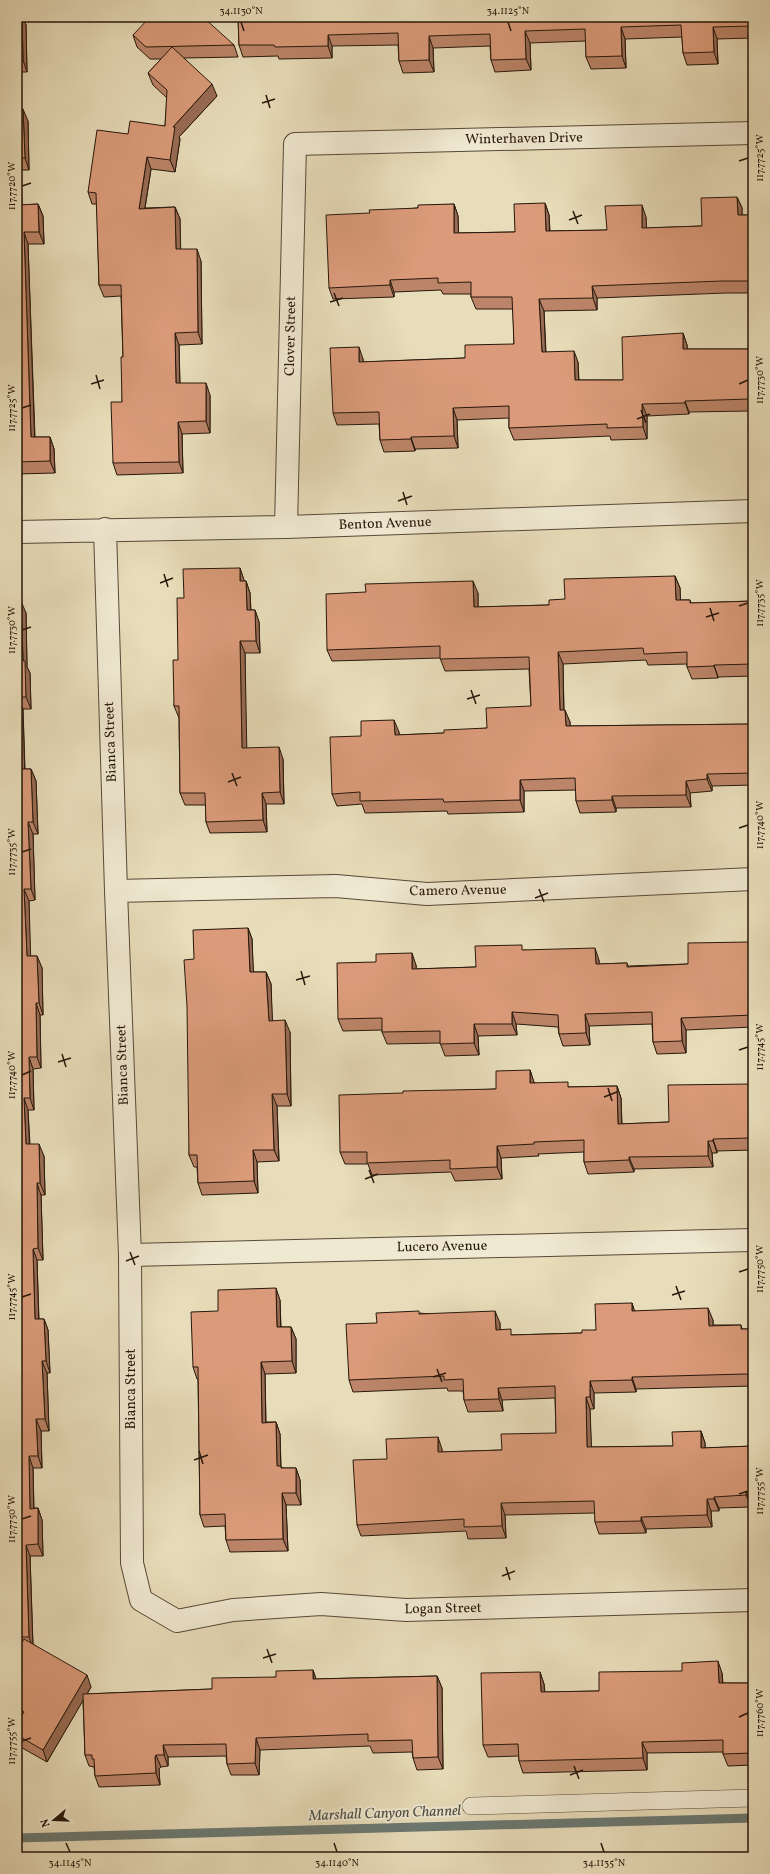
<svg xmlns="http://www.w3.org/2000/svg" width="770" height="1874" font-family="Vollkorn,serif">
<style>
.lines{fill:none;stroke-linecap:round;stroke-linejoin:round}
.stream{stroke:#6b7972;stroke-width:9}
.service-casing{stroke:#574837;stroke-width:18}
.minor-casing{stroke:#574837;stroke-width:24}
.service{stroke:#f0e9d2;stroke-width:17}
.minor{stroke:#f0e9d2;stroke-width:22}
.wall{fill:#bc8569;stroke:#27170b}
.shaded-wall{fill:#996c55;stroke:#27170b}
.building{fill:#db9b7a;stroke:#27170b}
.ticks{fill:none;stroke:#27170b;stroke-width:1.5}
.labels{text-anchor:middle;dominant-baseline:central;stroke-width:4;stroke-linejoin:round;paint-order:stroke}
.street-label{font-size:14px;fill:#27170b;stroke:#f0e9d2}
.water-label{font-size:15px;font-style:italic;fill:#4f5047;stroke:#f0e9d2}
.neatline{fill:none;stroke:#27170b;stroke-width:1.5}
.ticks-label{font-size:10px;text-anchor:middle;fill:#27170b}
</style>
<rect width="100%" height="100%" fill="#e8ddba"/>
<filter id="stains"><feTurbulence type="fractalNoise" baseFrequency=".005" numOctaves="4"/><feColorMatrix values="0 0 0 0 .2 0 0 0 0 .09 0 0 0 0 .02 0 0 0 .5 -.17"/></filter>
<radialGradient id="worn" r=".72"><stop offset=".6" stop-color="#630" stop-opacity="0"/><stop offset="1" stop-color="#630" stop-opacity=".3"/></radialGradient>
<g class="lines">
<path class="stream" d="M17,1838L753,1818"/>
<g class="service-casing">
<path id="service" d="M471,1806L753,1798"/>
</g>
<g class="minor-casing">
<path id="minor" d="M286,527L295,144L753,133
M105,529L116,891L130,1255L132,1563L141,1600L177,1621L233,1610L321,1604L406,1610L753,1600
M17,532L286,527L753,511
M116,891L336,886L427,894L753,879
M130,1255L753,1240"/>
</g>
<use href="#service" class="service"/>
<use href="#minor" class="minor"/>
</g>
<path class="wall" d="M17,17H23L26,25L27,72H17Z
M238,17H753V38L717,39L718,64L687,65L683,53L682,37L625,39L626,68L591,69L586,57V41L530,43L531,70L495,72L491,60L490,46L433,48L434,72L403,73L399,61L398,45L332,46V58L279,59L278,56L243,57L239,45Z
M133,35L234,45L238,57L184,58L217,96L179,137L180,139L175,172L151,169L145,208L175,207L180,219V249L201,261L202,344L179,345L180,383L210,395V433L182,434L183,473L117,475L113,463L122,402L123,357L121,296L104,297L99,285L97,204H92L88,192L128,134L165,126L167,98L153,85L148,73L161,59H150L137,47Z
M17,91L18,109L28,121L29,170H21L22,205L38,204L43,216L44,244H28L35,437H50L54,449L55,473L17,474Z
M737,197L742,208V215H753V293H726L597,298V310L544,311L546,352L578,362L579,380H623L683,333L687,345V349H753V434L750,427V411L689,412V414L647,416V439L611,440L610,436L514,440L509,428V418L457,420L458,448L415,449V451L384,452L380,440L379,424L337,425L333,413L363,359V362L465,358L514,344L513,309H476L471,297V294H443L441,290L394,292V297L333,299L329,288L370,213L454,204L458,216V233L515,232L545,203L549,215L550,231L607,230L646,217V228L702,226Z
M240,568L244,581H246L250,593L251,610H255L259,622L260,653H245L246,748L283,759L284,804H266L267,832L210,833L206,822V805H185L180,793L179,718L174,706L184,598Z
M675,576L680,588V600H690L691,603L753,601V676L718,677V678L692,679L687,667V664L648,665L646,660L563,664L564,710L570,722V726L753,724V785L712,786V791L690,793L691,807L616,808V812L580,813L576,801V790L524,791V812L448,814L447,811L365,813L362,804L337,806L332,794L361,736L399,732V735L444,733L487,728L531,706L529,669L445,671L440,658L332,661L327,650L366,592L478,593V607L549,605L565,599Z
M17,601L26,613L27,667L30,673L31,709H23L25,769H31L36,781L38,834H33L35,900L29,901L30,956H37L42,968L43,1015H40L41,1068L33,1069L34,1110H28L30,1144L44,1156L45,1195H41L43,1260H37L39,1319H44L48,1330L50,1373H47L49,1431H41L42,1468H33L34,1508H38L42,1520L43,1556H30L33,1644L91,1687L87,1694L212,1689L313,1670L316,1679L437,1676L442,1688L443,1769L417,1770L413,1758L412,1752L373,1753L370,1746L260,1750L259,1775H231L227,1764L226,1756L168,1757V1766L161,1767L159,1769L160,1785L99,1787L95,1776L94,1767L89,1766L85,1755L83,1700L47,1762L17,1745V1724L20,1719L17,1718V1651L18,1649H17Z
M248,928L252,939L253,972H266L271,984L272,1021L290,1032L291,1106H277L279,1161L257,1162L258,1193L202,1195L198,1183L197,1167H194L189,1155L194,959Z
M753,938V1027L686,1030V1053L657,1054L653,1042L652,1024L589,1026L590,1045L563,1046L559,1034L558,1027L516,1024L517,1035L478,1036L479,1055L445,1056L440,1043L387,1044L382,1032V1030L343,1031L338,1019L416,965V969L476,967L524,950L599,960V964L627,963L628,966L688,964L750,942Z
M530,1070L534,1083L570,1087L617,1086L621,1098L622,1124L669,1122L753,1084V1150L717,1151V1153H712L713,1167L634,1169V1172L588,1174L584,1162V1152L538,1154L539,1156L501,1158L502,1179L455,1181L451,1172L372,1175L368,1164H345L340,1152L403,1093L496,1089Z
M280,1300L281,1327H291L296,1339V1373L265,1374L266,1422H276L280,1434L281,1466L282,1468H296L300,1480L301,1505H286L288,1551L230,1552L226,1540L225,1526L204,1527L200,1515L198,1379H197L193,1367L218,1311Z
M632,1303L634,1311L713,1320V1325H741L742,1329H753V1386L636,1389V1392L594,1393V1409H590L591,1447L673,1446L701,1431L705,1443V1448L753,1446V1504H751V1507L719,1508V1511H711L712,1527L646,1529V1533L599,1534L595,1522V1513L505,1515L506,1538L468,1539L466,1531L361,1536L357,1525L387,1459L442,1449V1452L502,1450L556,1433L555,1398L502,1400L503,1411L468,1412L464,1400L463,1391H448L447,1388L353,1392L349,1380L420,1313L500,1323V1329L513,1335L582,1333L596,1330Z
M540,1672L544,1684L545,1692L599,1691L722,1673L723,1683H753V1765L728,1766L723,1754V1752L647,1753V1770L523,1773L519,1761V1756L488,1757L483,1745Z"/>
<path class="shaded-wall" d="M22,17H23L26,25L27,72L23,60Z
M621,27L625,39L626,68L622,56Z
M713,27L717,39L718,64L714,52Z
M525,31L530,43L531,70L526,59Z
M328,35L332,46V58L328,46Z
M429,36L433,48L434,72L429,60Z
M212,84L217,96L179,137L180,139L175,172L170,160L173,127Z
M17,91L18,121L17,118Z
M23,109L28,121L29,170L25,158Z
M147,157L151,169L143,220L139,209Z
M17,159L21,170L22,217L18,205Z
M737,197L742,208V227L738,215Z
M545,203L549,215L550,243L546,231Z
M38,204L43,216L44,244L39,232Z
M454,204L458,216L459,244L454,233Z
M642,205L646,217L647,240L642,228Z
M175,207L180,219L181,261L176,249Z
M24,232L28,244L35,449L31,437Z
M197,249L201,261L202,344L198,332Z
M390,280L394,292V297L390,285Z
M592,286L597,298V310L593,298Z
M539,299L544,311L546,364L542,352Z
M175,333L179,345L180,395L176,383Z
M683,333L687,345L688,361L683,349Z
M359,347L363,359L364,374L359,362Z
M574,351L578,362L579,392L575,380Z
M206,383L210,395V433L206,421Z
M685,401L689,412V414L685,403Z
M642,404L647,416V439L643,427Z
M453,408L457,420L458,448L454,436Z
M178,422L182,434L183,473L179,462Z
M50,437L54,449L55,473L50,461Z
M411,437L415,449V451L411,439Z
M240,568L244,580V592L240,581Z
M675,576L680,588L681,612L676,600Z
M246,581L250,593L251,622L247,610Z
M473,581L478,593V618L474,607Z
M21,601L26,613L27,667L30,673L31,709L26,697L23,661Z
M255,610L259,622L260,653L256,641Z
M240,641L245,653L247,759L242,748Z
M558,652L563,664L564,722L560,710Z
M714,665L718,677V678L714,666Z
M19,697L23,709L25,781L21,769Z
M565,710L570,722V738L566,726Z
M394,720L399,732V747L395,735Z
M279,747L283,759L284,804L280,792Z
M31,769L36,781L38,834L33,822Z
M707,774L712,786V791L707,779Z
M520,780L524,791V812L520,800Z
M686,781L690,793L691,807L686,795Z
M262,793L266,804L267,832L263,820Z
M612,796L616,808V812L612,800Z
M28,822L33,834L35,900L31,889Z
M24,889L29,901L31,968L27,956Z
M248,928L252,939L254,984L250,972Z
M595,948L599,960L600,976L596,964Z
M412,953L416,965L417,981L412,969Z
M37,956L42,968L43,1015L39,1003Z
M266,972L271,984L273,1033L269,1021Z
M36,1003L40,1015L41,1068L37,1057Z
M512,1012L516,1024L517,1035L512,1024Z
M585,1014L589,1026L590,1045L586,1033Z
M681,1018L686,1030V1053L682,1041Z
M285,1020L290,1032L291,1106L287,1094Z
M474,1024L478,1036L479,1055L474,1043Z
M29,1057L33,1069L34,1110L30,1098Z
M530,1070L534,1082L535,1095L530,1083Z
M617,1086L621,1098L622,1136L618,1124Z
M272,1094L277,1106L279,1161L274,1150Z
M24,1098L28,1110L30,1156L26,1144Z
M750,1136L753,1144V1146L750,1138Z
M713,1139L717,1151V1153L713,1141Z
M708,1141L712,1153L713,1167L708,1156Z
M39,1144L44,1156L45,1195L40,1183Z
M497,1146L501,1158L502,1179L497,1167Z
M253,1150L257,1162L258,1193L254,1181Z
M629,1157L634,1169V1172L629,1160Z
M37,1183L41,1195L43,1260L38,1248Z
M33,1249L37,1260L39,1330L35,1319Z
M276,1288L280,1300L281,1339L277,1327Z
M632,1303L636,1315L632,1311Z
M708,1308L713,1320V1337L709,1326Z
M495,1311L500,1323V1341L496,1330Z
M44,1319L48,1330L50,1373L46,1361Z
M291,1327L296,1339V1373L292,1361Z
M42,1361L47,1373L49,1431L45,1419Z
M261,1362L265,1374L266,1434L262,1423Z
M632,1377L636,1389V1392L632,1380Z
M590,1381L594,1393V1409L590,1397Z
M498,1388L502,1400L503,1411L499,1399Z
M586,1397L590,1409L592,1459L587,1447Z
M36,1419L41,1431L42,1468L38,1456Z
M276,1422L280,1434L281,1478L277,1466Z
M701,1431L705,1443V1460L701,1448Z
M438,1437L442,1449L443,1464L438,1452Z
M29,1456L33,1468L34,1521L30,1509Z
M296,1468L300,1480L301,1505L296,1493Z
M746,1492L751,1504V1507L746,1495Z
M282,1493L286,1505L288,1551L283,1539Z
M714,1497L719,1508V1511L714,1499Z
M707,1499L711,1511L712,1527L707,1515Z
M501,1503L505,1515L506,1538L502,1526Z
M38,1508L42,1520L43,1556L38,1544Z
M641,1517L646,1529V1533L641,1521Z
M26,1545L30,1556L33,1649L29,1637Z
M718,1661L722,1673L723,1695L719,1683Z
M313,1670L317,1682L313,1679Z
M540,1672L544,1684L545,1704L541,1692Z
M87,1675L91,1687L47,1762L43,1750Z
M437,1676L442,1688L443,1769L438,1757Z
M256,1738L260,1750L259,1775L255,1763Z
M642,1742L647,1753V1770L643,1758Z
M163,1745L168,1757V1766L164,1755Z
M156,1755L161,1767L159,1769L160,1785L156,1773L155,1757Z"/>
<path class="building" d="M17,17H22L23,60H17Z
M150,17H203L234,45L146,47L133,35Z
M238,17H753V26L713,27L714,52L683,53L681,25L621,27L622,56L586,57L585,29L525,31L526,59L491,60L490,34L429,36V60L399,61L398,33L328,35V46L275,47L274,45H239Z
M172,47L212,84L173,127H175L170,160L147,157L139,209L175,207L176,249H197L198,332L175,333L176,383H206V421L178,422L179,462L113,463L111,402H122L121,357H123L121,285H99L96,193L88,192L97,130L128,134L130,121L165,126L167,90L148,73Z
M17,109H23L25,158H17Z
M17,173L18,205L38,204L39,232H24L31,437H50V461L17,462Z
M737,197L738,215H753V281H722L592,286L593,298L539,299L542,352L574,351L575,380H623L622,337L683,333V349H753V427H750V399L685,401V403L642,404L643,427L607,428V424L509,428V406L453,408L454,436L411,437V439L380,440L379,412L333,413L330,348L359,347V362L465,358V345L514,344L512,297H471V282L438,283V278L390,280V285L329,288L326,215L370,213L369,210L418,208V205L454,204V233L515,232L514,204L545,203L546,231L607,230L605,206L642,205V228L702,226L701,198Z
M240,568V581H246L247,610H255L256,641H240L242,748L279,747L280,792L262,793L263,820L206,822L205,793H180L179,706H174L173,660H178L177,598H184L183,569Z
M675,576L676,600H690V603L753,601V664L714,665V666L687,667V652L644,654L643,648L558,652L560,710H565L566,726L753,724V773L707,774V779L686,781V795L612,796V800L576,801L575,778L520,780V800L444,802L443,799L360,801V792L332,794L330,737L361,736V721L394,720L395,735L444,733V730L487,728L486,708L531,706L529,657L440,659V646L327,650L326,594L366,592L365,584L473,581L474,607L549,605V600L565,599L564,579Z
M17,601H21L23,661H25L26,697H19L21,769H31L33,822H28L31,889H24L27,956H37L39,1003H36L37,1057H29L30,1098H24L26,1144H39L40,1183H37L38,1248L33,1249L35,1319H44L46,1361H42L45,1419H36L38,1456H29L30,1509L38,1508V1544L26,1545L29,1637H17Z
M248,928L250,972H266L269,1021L285,1020L287,1094H272L274,1150H253L254,1181L198,1183L197,1155H189L187,1006L184,960L194,959L193,930Z
M753,938V1015L681,1018L682,1041L653,1042L652,1012L585,1014L586,1033L559,1034L558,1015L512,1012V1024H474V1043L440,1044V1031L382,1032V1018L338,1019L337,963L376,962V954L412,953V969L476,967L475,946L522,945V950L595,948L596,964L627,963V967L688,964V943L750,942V939Z
M530,1070V1083L568,1082V1087L617,1086L618,1124L669,1122L668,1085L753,1084V1136H750V1138L713,1139V1141H708V1156L629,1157V1160L584,1162V1140L534,1142V1144L497,1146V1167L450,1169V1160L367,1163V1152H340L339,1095L403,1093V1091L496,1089V1071Z
M276,1288L277,1327H291L292,1361L261,1362L262,1423L276,1422L277,1466H281V1468H296V1493H282L283,1539L226,1540L225,1514L200,1515L198,1367H193L191,1312L218,1311V1290Z
M632,1303V1311L708,1308L709,1326L741,1325V1329H753V1375L746,1374L632,1377V1380L590,1381V1397H586L587,1447L673,1446L672,1432L701,1431V1448L753,1446V1492H746V1495L714,1497V1499H707V1515L641,1517V1521L595,1522L594,1501L501,1503L502,1526L464,1527V1519L357,1525L353,1460L387,1459L386,1439L438,1437V1452L502,1450L501,1434L556,1433L555,1386L498,1388L499,1399L464,1400L463,1379L444,1380V1376L349,1380L346,1324L377,1323L376,1313L419,1311V1314L495,1311L496,1330L511,1329V1335L582,1333V1330H596L595,1304Z
M24,1639L87,1675L43,1750L17,1735V1724L24,1712L17,1708V1651Z
M718,1661L719,1683H753V1753L723,1754V1740L642,1742L643,1758L519,1761L518,1744L483,1745L481,1673L540,1672L541,1692L599,1691V1672L682,1671V1663Z
M313,1670V1679L437,1676L438,1757L413,1758L412,1740L368,1741V1734L256,1738L255,1763L227,1764L226,1744L163,1745L164,1755H156L155,1757L156,1773L95,1776L94,1759H92V1755H85L83,1694L212,1689V1678L276,1677V1671Z
M155,1855V1857H68Z"/>
<path class="ticks" d="M241,22L244,31M508,22L511,31M266,95L270,108M262,103L275,99M739,161L748,158M22,186L31,183M573,211L578,224M569,220L582,215M334,293L339,306M330,302L343,298M96,375L100,389M91,384L104,380M739,384L748,380M22,408L31,405M641,410L646,423M637,419L650,414M403,492L407,505M398,501L412,496M164,574L168,587M160,583L173,578M739,606L748,603M710,608L714,621M706,617L719,613M22,630L31,627M471,690L476,704M467,699L480,695M232,773L237,786M228,782L241,777M739,828L748,825M22,852L31,849M539,889L544,902M535,898L548,893M301,971L305,985M296,980L310,976M739,1050L748,1047M62,1054L66,1067M58,1062L71,1058M22,1075L31,1071M608,1088L612,1101M604,1097L617,1092M369,1170L374,1183M365,1179L378,1174M130,1252L135,1265M126,1261L139,1256M739,1272L748,1269M676,1286L681,1300M672,1295L685,1291M22,1297L31,1294M437,1369L442,1382M433,1377L446,1373M199,1451L203,1464M194,1460L208,1455M739,1494L748,1491M22,1519L31,1516M506,1567L510,1580M502,1576L515,1571M267,1649L272,1663M263,1658L276,1654M739,1717L748,1713M22,1741L31,1738M574,1766L579,1779M570,1775L583,1770M66,1843L70,1852M334,1843L337,1852M601,1843L604,1852"/>
<g class="labels">
<g class="street-label">
<text transform="translate(524 139) rotate(-1)">Winterhaven Drive</text>
<text transform="translate(291 336) rotate(-89)">Clover Street</text>
<text transform="translate(385 524) rotate(-2)">Benton Avenue</text>
<text transform="translate(111 742) rotate(-92)">Bianca Street</text>
<text transform="translate(458 891) rotate(-1)">Camero Avenue</text>
<text transform="translate(123 1065) rotate(-92)">Bianca Street</text>
<text transform="translate(442 1247) rotate(-1)">Lucero Avenue</text>
<text transform="translate(131 1389) rotate(-90)">Bianca Street</text>
<text transform="translate(443 1609) rotate(-1)">Logan Street</text>
</g>
<g class="water-label">
<text transform="translate(385 1814) rotate(-2)">Marshall Canyon Channel</text>
</g>
</g>
<rect width="770" height="1874" fill="none" stroke="#e8ddba" stroke-width="44"/>
<g transform="translate(54 1820) rotate(251)" stroke="#f0e9d2" stroke-width="3" paint-order="stroke">
<path d="M0-3L7 15L0 10L-7 15Z" fill="#27170b"/>
<text y="-6" font-size="11" font-weight="bold" text-anchor="middle" fill="#27170b">N</text>
</g>
<rect x="22" y="22" width="726" height="1830" class="neatline"/>
<g class="ticks-label">
<text x="241" y="14">34.1130°N</text>
<text x="508" y="14">34.1125°N</text>
<text transform="translate(759 158) rotate(-90)" y="4">117.7725°W</text>
<text transform="translate(11 186) rotate(-90)" y="4">117.7720°W</text>
<text transform="translate(759 380) rotate(-90)" y="4">117.7730°W</text>
<text transform="translate(11 408) rotate(-90)" y="4">117.7725°W</text>
<text transform="translate(759 603) rotate(-90)" y="4">117.7735°W</text>
<text transform="translate(11 630) rotate(-90)" y="4">117.7730°W</text>
<text transform="translate(759 825) rotate(-90)" y="4">117.7740°W</text>
<text transform="translate(11 852) rotate(-90)" y="4">117.7735°W</text>
<text transform="translate(759 1047) rotate(-90)" y="4">117.7745°W</text>
<text transform="translate(11 1075) rotate(-90)" y="4">117.7740°W</text>
<text transform="translate(759 1269) rotate(-90)" y="4">117.7750°W</text>
<text transform="translate(11 1297) rotate(-90)" y="4">117.7745°W</text>
<text transform="translate(759 1491) rotate(-90)" y="4">117.7755°W</text>
<text transform="translate(11 1519) rotate(-90)" y="4">117.7750°W</text>
<text transform="translate(759 1713) rotate(-90)" y="4">117.7760°W</text>
<text transform="translate(11 1741) rotate(-90)" y="4">117.7755°W</text>
<text x="70" y="1866">34.1145°N</text>
<text x="337" y="1866">34.1140°N</text>
<text x="604" y="1866">34.1135°N</text>
</g>
<rect width="100%" height="100%" filter="url(#stains)"/>
<rect width="100%" height="100%" fill="url(#worn)"/>
</svg>
